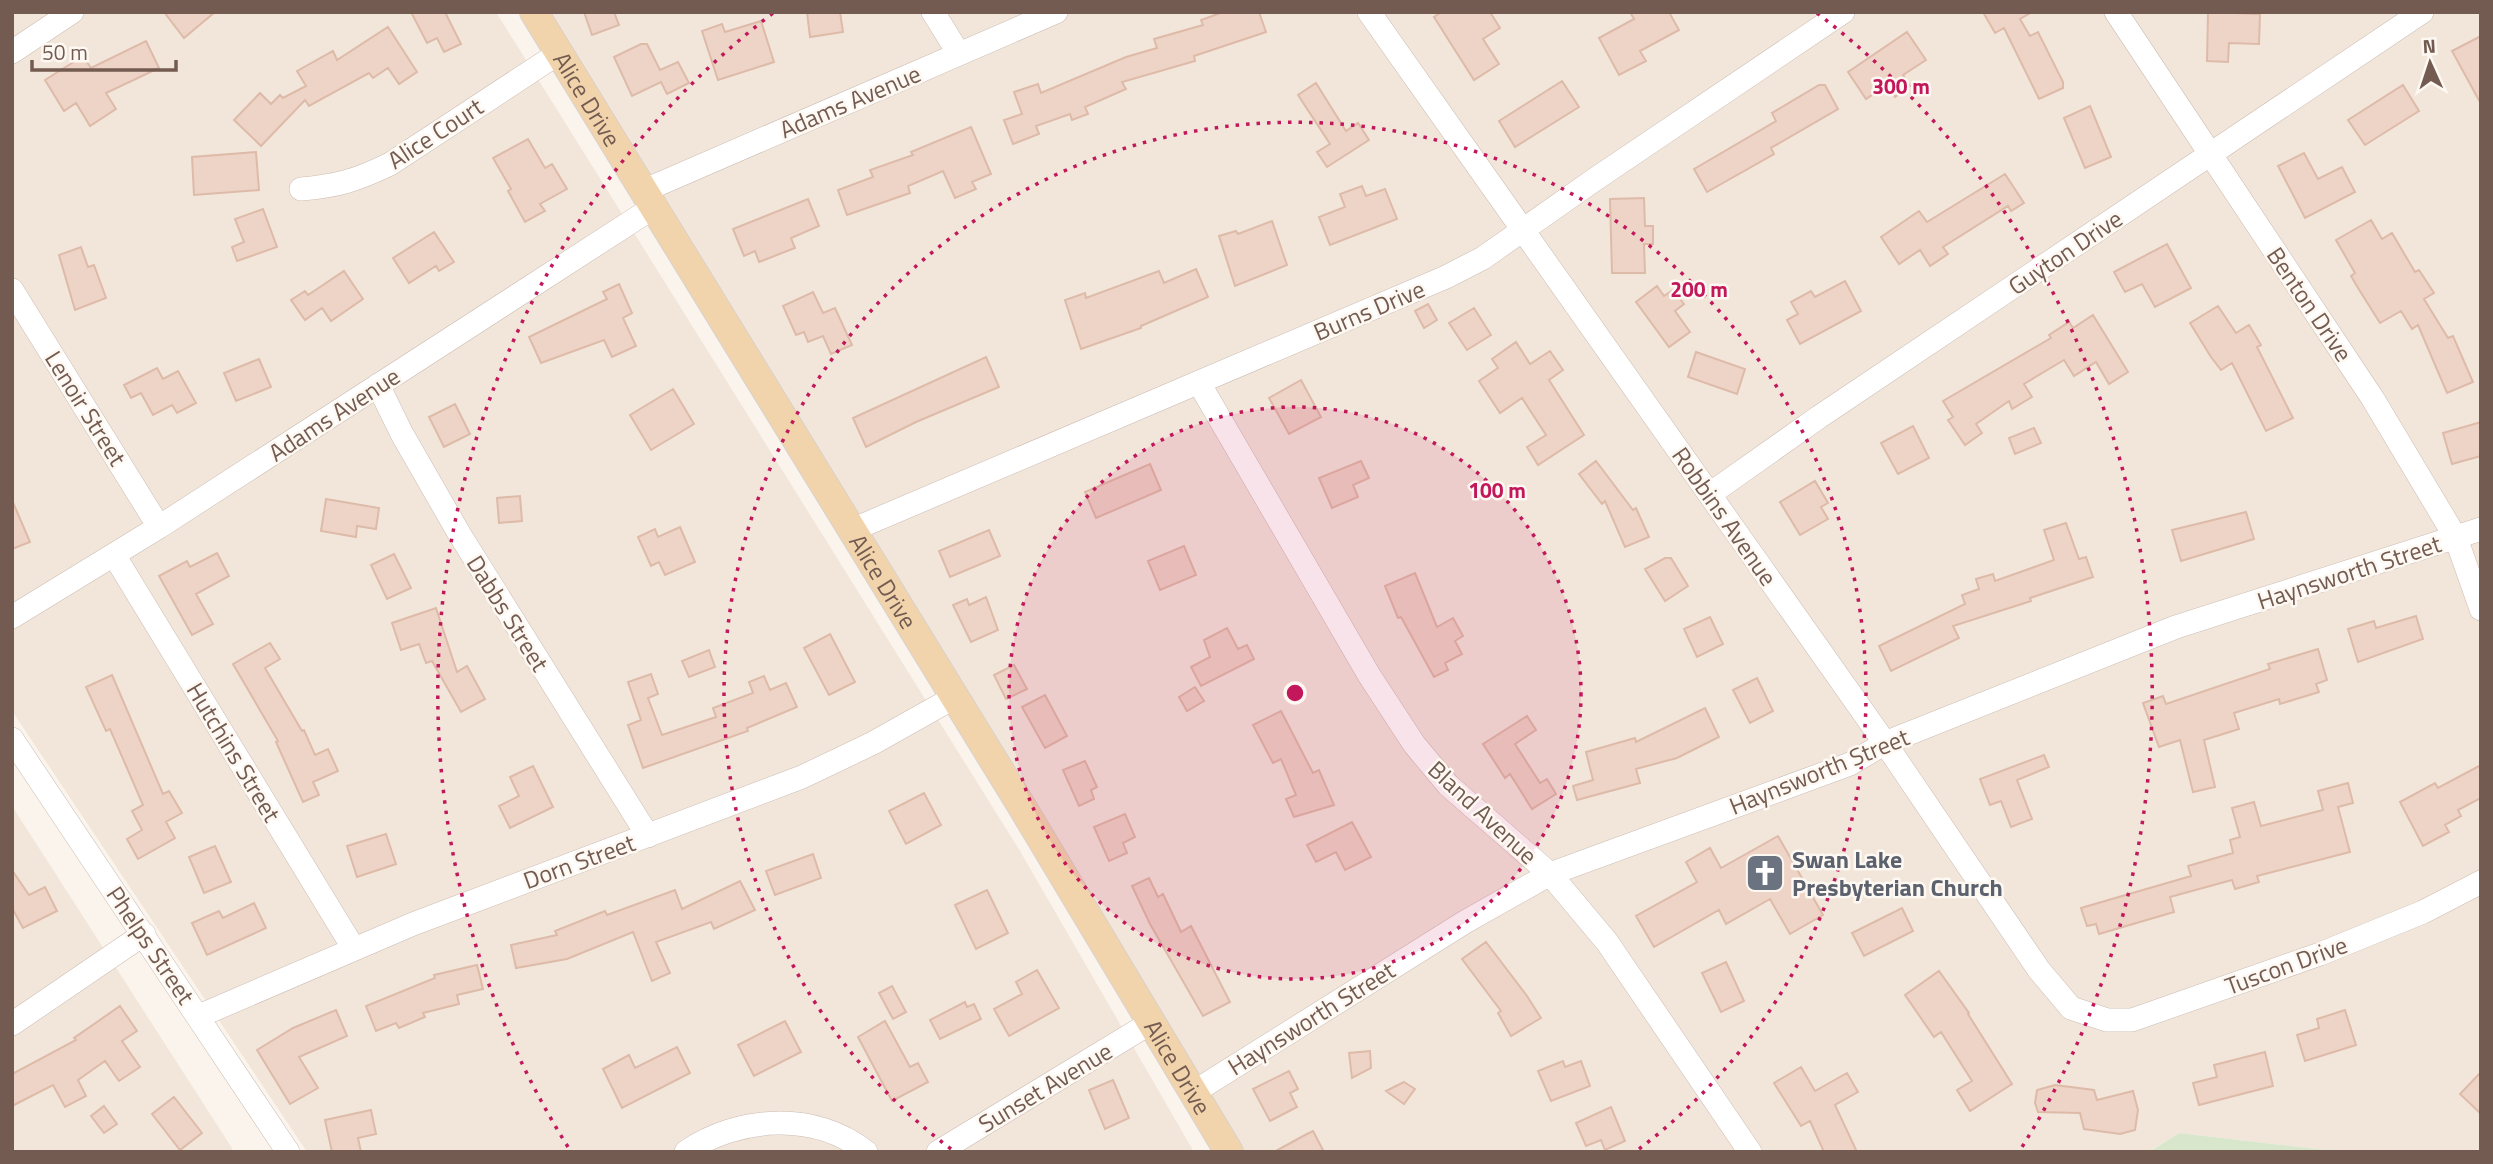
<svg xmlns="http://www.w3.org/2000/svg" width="2493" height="1164" font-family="'Titillium Web',sans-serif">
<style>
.residential{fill:#f2e6db}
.green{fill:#d8e7cb}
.building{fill:#edd4c6;stroke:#debaa8;stroke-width:2}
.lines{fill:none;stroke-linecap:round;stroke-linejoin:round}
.minor-casing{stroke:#ccbcb2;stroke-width:24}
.major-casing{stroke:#d8d1ce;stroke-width:30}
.minor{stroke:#fff;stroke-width:23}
.major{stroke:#f1d4ac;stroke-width:28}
.ring{fill:none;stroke:#c2185b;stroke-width:3.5;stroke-dasharray:3.5 7}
.labels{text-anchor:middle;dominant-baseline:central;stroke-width:5;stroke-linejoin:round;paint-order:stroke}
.street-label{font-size:24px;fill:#735b51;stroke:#fdf8f2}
.worship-label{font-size:24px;font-weight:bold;fill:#5b616d;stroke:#fdf8f2;text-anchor:start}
.centre{fill:#c2185b;stroke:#fdf8f2;stroke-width:3.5}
.ring-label{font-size:21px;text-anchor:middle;font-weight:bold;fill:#c2185b;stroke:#fdf8f2;stroke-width:5;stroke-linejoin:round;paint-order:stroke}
</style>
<rect width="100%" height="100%" fill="#fbf4ec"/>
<path class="residential" d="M12,12H496L1020,851L1194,1152H307L12,711Z
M552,12H2481V1152H2343L2179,1133L2148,1152H1244L862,517Z
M12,806L230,1145L234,1152H12Z"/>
<path class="green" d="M2179,1133L2343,1152H2149Z"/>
<path class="building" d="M164,12H215L184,38Z
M411,12H445L461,44L444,52L437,38L427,43Z
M584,12H614L619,25L592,35Z
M807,12H840L843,32L810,37Z
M1223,12H1259L1266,32L1194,56L1195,61L1122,82L1126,89L1085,107L1088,114L1072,120L1070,114L1036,126L1039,134L1013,144L1004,120L1022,114L1014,92L1038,84L1041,93L1126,57L1157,48L1154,39L1203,25L1201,20Z
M1441,12H1490L1500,28L1483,39L1499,64L1474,80L1434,17Z
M1630,12H1669L1679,30L1640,51L1646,61L1619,75L1599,38L1634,19Z
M1983,12H2032L2020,19L2030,36L2038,32L2063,82V88L2039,99L2004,28L1995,33Z
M2208,12L2260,14L2259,44L2229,43L2228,62L2207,61Z
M761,21L774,62L718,80L702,31L722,24L725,32Z
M388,27L417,72L399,84L388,68L373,78L369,73L309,106L305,100L261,146L234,120L260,93L271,104L280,95L283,98L306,86L297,71L333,51L337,60Z
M1907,32L1926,60L1903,75L1910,86L1895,97L1887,85L1866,99L1848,72Z
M2481,36V104L2452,51Z
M146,41L159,68L106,93L116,109L90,126L76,103L64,111L45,80L83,56L91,68Z
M641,44H647L660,70L678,62L689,83L667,94L661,82L632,96L614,57Z
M1562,81L1579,107L1515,147L1499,121Z
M1316,83L1346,131L1358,123L1369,140L1327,167L1317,152L1330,144L1298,95Z
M1819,85H1825L1838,109L1771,148L1774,154L1707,192L1694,169L1776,121L1772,113Z
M2403,85L2419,111L2365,145L2348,120Z
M2090,106L2111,157L2085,168L2064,118Z
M971,127L991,174L972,182L976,189L955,198L943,171L908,186L910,193L847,215L838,190L873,177L870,170L913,155L911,152Z
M528,139L545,168L552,164L567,189L540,204L545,211L525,222L508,191L511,189L493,158Z
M256,152L259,190L194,195L192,157Z
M2304,153L2318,179L2342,167L2355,192L2305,218L2278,166Z
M2005,174L2024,203L2011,211L2008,206L1943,247L1948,254L1930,266L1920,250L1899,264L1881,237L1919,211L1927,222Z
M1362,186L1366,196L1385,189L1397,219L1330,245L1319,217L1345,207L1340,194Z
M1644,198L1645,226H1653V244H1644L1645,273H1612L1610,199Z
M808,199L819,226L791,238L795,248L759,262L755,251L744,256L733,229Z
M263,209L277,247L237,261L232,247L244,242L235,219Z
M2371,220L2382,239L2392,233L2415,272L2419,270L2434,293L2424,299L2448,338L2453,336L2473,382L2447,393L2418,325L2412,329L2401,311L2380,323L2358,288L2351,276L2355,273L2336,240Z
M1272,221L1287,265L1235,286L1219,236L1236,231L1238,234Z
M434,232L454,262L439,271L436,266L409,283L393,258Z
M2167,244L2191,288L2155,307L2142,284L2125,292L2114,272Z
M81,247L88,267L94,265L106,298L75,310L59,255Z
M1196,269L1208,297L1141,326V328L1081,349L1065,300L1085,293L1086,298L1159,271L1164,283Z
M344,271L363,299L331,321L322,308L305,320L291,300L305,291L308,295Z
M1845,281L1861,311L1800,344L1787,320L1798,314L1791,302L1811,291L1815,297Z
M619,284L632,313L623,318L636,346L612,357L604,340L541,363L529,337L607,299L603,292Z
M1657,286L1664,296L1673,290L1684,304L1675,311L1690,332L1669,347L1636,302Z
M813,292L823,313L835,308L852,345L831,354L823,336L808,342L804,332L796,335L783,306Z
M1428,304L1437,320L1424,328L1415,311Z
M2218,306L2236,333L2249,325L2261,345L2257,347L2293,418L2266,431L2232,363L2221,370L2211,357L2190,323Z
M1474,308L1491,335L1467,350L1449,323Z
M2093,315L2128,372L2109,384L2096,362L2074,376L2064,360L2024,384L2032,397L2012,409L2009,401L1976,424L1982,433L1965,445L1948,420L1953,417L1943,401L2051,338L2049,335L2069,322L2073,328Z
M1516,342L1530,364L1550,351L1563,370L1549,380L1584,435L1538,465L1527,447L1546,435L1522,398L1500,413L1479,381L1498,368L1492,359Z
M1696,352L1745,369L1737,394L1688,377Z
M986,357L999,387L916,422L866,447L853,418Z
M259,359L271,387L236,401L224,373Z
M157,368L163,379L178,371L196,403L177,413L172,405L153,415L141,393L131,398L124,385Z
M1301,380L1321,417L1289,434L1269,398Z
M673,389L694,424L651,450L630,415Z
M455,404L470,434L444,447L429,417Z
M2481,422V456L2452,464L2443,433Z
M1913,426L1929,458L1898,474L1881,443Z
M2034,428L2041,443L2015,454L2009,438Z
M1361,461L1369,478L1353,485L1358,497L1332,508L1319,478Z
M1596,461L1633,510L1636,508L1649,537L1625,547L1605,501L1602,504L1579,474Z
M1150,464L1161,490L1096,518L1085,492Z
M1815,481L1828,503L1821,507L1828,519L1800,535L1780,502Z
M520,496L522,521L499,523L497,498Z
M326,499L379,508L376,529L357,526L356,537L321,531Z
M12,500L30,542L12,549Z
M2246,512L2254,539L2181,561L2172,530Z
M2066,523L2079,559L2086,557L2093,577L2030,598L2031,601L1953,626L1959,638L1891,671L1879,646L1965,604L1962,595L1979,589L1976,579L1993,574L1995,581L2054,560L2044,530Z
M680,527L695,562L665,575L659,562L651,566L638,537L655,529L658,537Z
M989,530L1000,556L950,577L939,551Z
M1184,546L1196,575L1160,590L1148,561Z
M217,553L229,576L196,594L213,624L192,635L159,576L187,561L190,567Z
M394,554L411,588L387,599L371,565Z
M1665,558H1671L1688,586L1665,601L1645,569Z
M1415,573L1437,627L1453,618L1463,636L1455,641L1462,654L1445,663L1448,670L1434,677L1401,617L1398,618L1385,586Z
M986,597L998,630L971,642L953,605L967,599L969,605Z
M436,608L457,672L467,666L485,699L461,712L432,661L426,663L419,644L401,650L392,623Z
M2416,616L2423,639L2358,662L2348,629L2374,621L2376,628Z
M1710,617L1723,644L1697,657L1684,629Z
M1227,628L1238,649L1247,645L1254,659L1201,686L1191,667L1210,657L1204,640Z
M830,634L855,682L829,695L804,648Z
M270,643L280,659L265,668L302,731L304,730L315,755L328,749L338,771L313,782L319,795L303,802L276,742L278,741L233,664Z
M2318,649L2327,680L2316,684L2319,692L2280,704L2279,699L2234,713L2239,729L2204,740L2215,787L2193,792L2180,740L2159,747L2143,703L2163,696L2166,704L2270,669L2268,664Z
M709,650L715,667L689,677L682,661Z
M1014,665L1027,689L1006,699L994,675Z
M651,674L658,694L648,698L662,735L716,717L713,708L753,693L749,682L764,676L770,690L786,683L797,707L747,728L748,731L643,768L628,725L641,720L628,682Z
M112,675L163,794L169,791L182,813L166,822L175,838L138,859L127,839L142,830L132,811L143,805L110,729L106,731L86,687Z
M1757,678L1773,711L1750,723L1733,690Z
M1195,687L1204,701L1187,711L1179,697Z
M1045,695L1067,736L1045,748L1022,707Z
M1705,708L1719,737L1677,758L1636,769L1640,783L1577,800L1573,786L1593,780L1586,752L1635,738L1636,742Z
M1281,711L1313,773L1319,770L1334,805L1294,817L1286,799L1296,795L1281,759L1273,763L1253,725Z
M1527,716L1536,730L1515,744L1540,783L1547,779L1556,794L1532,809L1510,774L1505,778L1483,744Z
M2044,755L2049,767L2017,780L2032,819L2011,827L2001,801L1990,805L1980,779Z
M1085,761L1097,787L1091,790L1094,799L1079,806L1063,770Z
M2481,765V798L2458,810L2461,816L2445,825L2449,832L2423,846L2400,802L2435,783L2438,788Z
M533,766L553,807L510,828L499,806L519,796L510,777Z
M2348,783L2353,803L2338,807L2350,852L2257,876L2259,882L2235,889L2232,880L2170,897L2174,912L2099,934L2096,924L2087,926L2081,908L2191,876L2188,866L2233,853L2230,840L2240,837L2232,808L2254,802L2261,826L2323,810L2318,791Z
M924,793L941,825L906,844L889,811Z
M1125,814L1135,837L1123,843L1127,853L1109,861L1094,827Z
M1352,822L1371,857L1345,870L1336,852L1316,862L1307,845Z
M386,834L396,864L357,877L347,846Z
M1778,836L1823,915L1790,934L1770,899L1726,924L1719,910L1654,947L1636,916L1697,882L1686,862L1710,848L1721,868Z
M215,846L231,882L204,893L189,857Z
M813,854L821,878L775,895L766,871Z
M12,870L29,895L45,887L57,911L23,928L12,908Z
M1149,878L1158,897L1163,894L1181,932L1191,926L1230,1002L1203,1016L1150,924L1132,886Z
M740,881L755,910L714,929L711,922L656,942L670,973L652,981L633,932L567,959L516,968L511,945L557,935L555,931L605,911L607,915L675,890L682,909Z
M987,890L1008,933L976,949L955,905Z
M254,903L266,928L207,955L192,923L219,911L223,918Z
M1902,908L1913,931L1864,956L1852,933Z
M1486,942L1527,996L1541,1018L1511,1036L1498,1013L1501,1011L1462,959Z
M1726,962L1744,1001L1721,1012L1702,973Z
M477,965L483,989L457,995L459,1004L423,1013L425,1017L399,1028L396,1023L376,1031L366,1006L435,978L434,975Z
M1037,970L1059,1008L1009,1036L994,1009L1022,994L1016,982Z
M1939,971L1969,1013L1968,1014L2012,1084L1970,1111L1957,1090L1972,1081L1941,1032L1934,1037L1905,995Z
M892,986L906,1012L893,1019L879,993Z
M965,1002L967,1007L974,1004L981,1019L940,1039L930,1020Z
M120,1006L137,1031L122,1041L140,1067L119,1081L105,1061L78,1080L86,1096L65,1107L53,1085L12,1106V1074L76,1040L74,1038Z
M336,1010L347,1036L299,1057L318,1088L290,1104L257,1050L293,1028Z
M2345,1010L2356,1045L2305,1061L2297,1035L2319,1028L2317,1019Z
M785,1021L801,1052L754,1076L738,1045Z
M885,1021L910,1067L918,1063L928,1082L892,1101L858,1037Z
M677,1047L690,1073L622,1108L603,1069L629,1055L635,1068Z
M1370,1051L1371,1068L1352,1078L1349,1053Z
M2265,1052L2273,1086L2199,1105L2193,1083L2217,1077L2214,1065Z
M1563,1061L1565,1067L1581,1061L1590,1086L1551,1101L1538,1071Z
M1801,1067L1815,1091L1847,1073L1858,1092L1835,1105L1857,1152H1824L1810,1121L1801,1126L1774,1083Z
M1289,1071L1298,1089L1290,1093L1297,1107L1270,1121L1253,1089Z
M2481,1072V1114L2460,1094Z
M1113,1080L1129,1118L1105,1129L1089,1090Z
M1404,1082L1415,1089L1404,1104L1386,1091Z
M2055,1085L2094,1090L2097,1100L2133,1091L2138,1110L2135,1130L2120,1134L2084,1129L2080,1113L2038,1112L2035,1103L2037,1090Z
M174,1097L202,1133L180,1150L152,1114Z
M104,1106L117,1124L104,1133L91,1116Z
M1611,1107L1625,1141L1605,1150L1601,1140L1586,1146L1576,1123Z
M371,1110L376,1134L358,1138L361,1152H332L325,1120Z
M1313,1131L1324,1152H1274L1305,1135Z"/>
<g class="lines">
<g class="minor-casing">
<path id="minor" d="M933,12L959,54
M1369,12L1885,743L2039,970L2071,1008L2107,1020H2132L2320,954L2423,912L2481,882
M2116,12L2373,399L2456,538L2481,609
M12,52L72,12
M301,189C338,186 357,180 390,164L559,53
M643,191L1056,12
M12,290L159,527
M1199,383L1369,675L1414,744L1448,785L1550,874L1607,942L1750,1152
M378,385L402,434L460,535L648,836
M1710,494L1819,417L2422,12
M852,530L1446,277L1483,258L1594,180L1843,12
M114,555L354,949
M12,617L159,527L654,207
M12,739L288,1152
M199,1016L413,924L802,777L873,743L955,697
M12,1024L144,934
M1194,1092L1465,922L1550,874L1850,764L1885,743L2176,627L2481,529
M686,1152C738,1116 816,1111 866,1152
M938,1152L1152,1022"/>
</g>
<g class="major-casing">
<g id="major">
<path id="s1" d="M534,12L1021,805L1229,1152"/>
</g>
</g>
<use href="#minor" class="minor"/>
<use href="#major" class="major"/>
</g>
<circle cx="1295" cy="693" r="286" fill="#c2185b" fill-opacity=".12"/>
<g class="ring">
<circle cx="1295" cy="693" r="286"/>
<path d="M951 1149A571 571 0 1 1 1639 1149"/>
<path d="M568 1147A857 857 0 0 1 773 13M1817 13A857 857 0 0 1 2022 1147"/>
</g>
<defs>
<g id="church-square" transform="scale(2.0125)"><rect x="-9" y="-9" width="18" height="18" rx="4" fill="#6b7280" stroke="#fdf8f2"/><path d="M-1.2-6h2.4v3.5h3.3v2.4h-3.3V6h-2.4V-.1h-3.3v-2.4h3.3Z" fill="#fff"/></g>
</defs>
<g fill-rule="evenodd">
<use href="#church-square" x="1765" y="873"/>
</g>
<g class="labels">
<g class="street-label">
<text stroke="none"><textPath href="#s1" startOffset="102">Alice Drive</textPath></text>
<text transform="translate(850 101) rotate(-23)">Adams Avenue</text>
<text transform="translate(435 133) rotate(-33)">Alice Court</text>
<text transform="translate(2065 252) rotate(-34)">Guyton Drive</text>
<text transform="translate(2310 304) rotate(56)">Benton Drive</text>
<text transform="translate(1369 310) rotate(-23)">Burns Drive</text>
<text transform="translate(86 408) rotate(58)">Lenoir Street</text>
<text transform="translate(334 414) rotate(-33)">Adams Avenue</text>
<text transform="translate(1725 516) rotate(55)">Robbins Avenue</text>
<text transform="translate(2349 572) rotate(-18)">Haynsworth Street</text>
<text stroke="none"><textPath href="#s1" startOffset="668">Alice Drive</textPath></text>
<text transform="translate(508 613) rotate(58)">Dabbs Street</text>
<text transform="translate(234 752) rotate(59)">Hutchins Street</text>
<text transform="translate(1819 771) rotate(-22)">Haynsworth Street</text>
<text transform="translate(1483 812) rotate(43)">Bland Avenue</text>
<text transform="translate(579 861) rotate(-20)">Dorn Street</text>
<text transform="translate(151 945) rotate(56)">Phelps Street</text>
<text transform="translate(2286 965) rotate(-20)">Tuscon Drive</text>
<text transform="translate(1311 1018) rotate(-32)">Haynsworth Street</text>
<text stroke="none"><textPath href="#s1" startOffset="1236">Alice Drive</textPath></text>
<text transform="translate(1045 1087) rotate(-31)">Sunset Avenue</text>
</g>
<g class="worship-label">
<text x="1792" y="859">Swan Lake<tspan x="1792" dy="28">Presbyterian Church</tspan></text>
</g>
</g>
<circle cx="1295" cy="693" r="10" class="centre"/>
<g class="ring-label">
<text x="1901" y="94">300 m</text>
<text x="1699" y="297">200 m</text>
<text x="1497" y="498">100 m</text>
</g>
<rect width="2493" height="1164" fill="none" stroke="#735b51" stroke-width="28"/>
<g transform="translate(2430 63) rotate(357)" stroke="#fdf8f2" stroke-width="5" paint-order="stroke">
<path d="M0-5L12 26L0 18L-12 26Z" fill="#735b51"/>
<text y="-10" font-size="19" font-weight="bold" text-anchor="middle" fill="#735b51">N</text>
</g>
<path d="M32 60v10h144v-10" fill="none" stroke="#735b51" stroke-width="3.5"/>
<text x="42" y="60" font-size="21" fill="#735b51" stroke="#fdf8f2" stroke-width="5" paint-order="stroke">50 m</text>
</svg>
